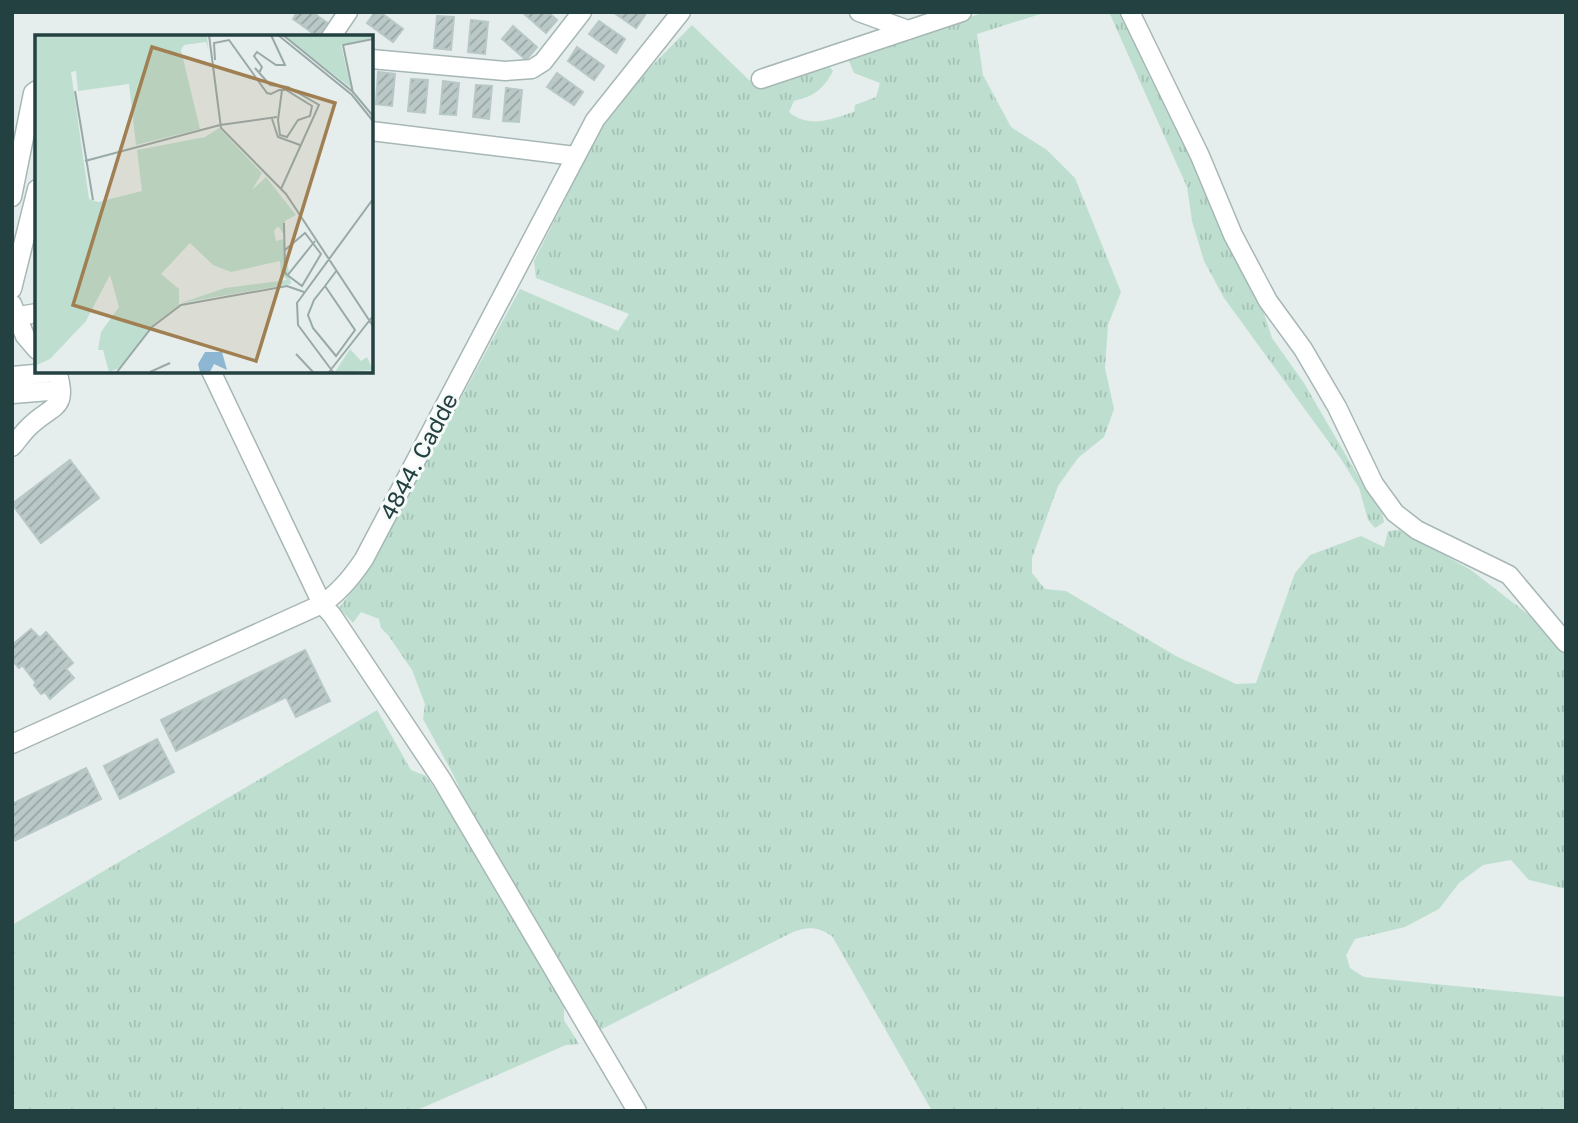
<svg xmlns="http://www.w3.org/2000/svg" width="1578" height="1123" font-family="'Golos Text',sans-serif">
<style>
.grass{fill:url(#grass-tufts)}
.building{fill:url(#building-hatch);stroke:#b7c8c6;stroke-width:2}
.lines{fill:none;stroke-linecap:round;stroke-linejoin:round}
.minor-casing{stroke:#a7b7b6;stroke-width:21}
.minor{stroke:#fff;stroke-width:18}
.labels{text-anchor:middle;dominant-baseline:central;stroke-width:6;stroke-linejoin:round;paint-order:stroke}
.street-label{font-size:23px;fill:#244141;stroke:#f6faf9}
.inset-road{fill:none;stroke:#98a9a8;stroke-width:2}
.view{fill:#a08052;fill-opacity:0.15;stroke:#a08052;stroke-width:3.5}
.inset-edge{fill:none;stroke:#244141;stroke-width:3.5}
</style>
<defs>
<pattern id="grass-tufts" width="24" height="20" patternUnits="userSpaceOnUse" patternTransform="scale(1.75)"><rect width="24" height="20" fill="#bedfd0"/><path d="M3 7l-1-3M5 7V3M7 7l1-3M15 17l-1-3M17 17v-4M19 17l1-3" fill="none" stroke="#a3c1b4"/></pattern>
<pattern id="building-hatch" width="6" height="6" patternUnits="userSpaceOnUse" patternTransform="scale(1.75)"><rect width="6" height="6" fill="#bac9c7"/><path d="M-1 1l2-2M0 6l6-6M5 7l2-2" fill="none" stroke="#97a5a3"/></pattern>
</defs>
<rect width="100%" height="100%" fill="#e5eeed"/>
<path class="grass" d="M986,12H1047L977,34L983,75L1011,127L1047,150L1075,178L1121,292L1108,325L1105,368L1114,409L1104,437L1078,458L1058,486L1032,558V573L1045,589L1066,591L1176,656L1236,684L1256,683L1295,573L1310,555L1361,536L1384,547L1388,531L1399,530L1471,570L1566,644V889L1529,880L1511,860L1483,865L1459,883L1439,909L1405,927L1355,939L1346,955L1350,968L1364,977L1566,997V1111H932L832,936C818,927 809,926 793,932L600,1030L479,832L453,774L423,719L425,704L412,670L388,635L381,628L379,619L361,612L353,623L339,608L367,571L520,289L618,331L629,314L536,278L534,261L601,128L634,84L692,25L749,80L761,85L825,61L833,71C823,90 814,96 794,101L789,112C810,129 830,119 854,112L855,105L876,97L880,83L854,73L848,59L859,51Z
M1109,12H1121L1259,298L1272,338L1304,383L1358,476L1382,511L1384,522L1375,528L1368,520L1359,488L1341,459L1224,298L1204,261L1192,221L1187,187Z
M377,710L411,770L426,776L443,801L564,1004V1020L579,1044L566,1045L415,1111H12V925Z"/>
<path class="building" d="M297,12H312L329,24L318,37L293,19Z
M375,12H380L403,29L393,42L367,23Z
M522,12H548L557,20L546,33Z
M613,12H641L645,15L636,28Z
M437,16L454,17L451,50L434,48Z
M471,20L488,22L485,54L468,52Z
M599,21L625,39L616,53L589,34Z
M513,26L537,47L526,60L502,39Z
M577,47L604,66L594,80L568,61Z
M378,72L395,74L392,106L376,104Z
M557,73L583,92L574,105L547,87Z
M411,79L428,80L425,113L408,111Z
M443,81L459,83L456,115L440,114Z
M476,85L492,86L489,119L473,117Z
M506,88L522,90L519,122L503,121Z
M70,460L99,498L41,543L12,504Z
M31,629L40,638L46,632L73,663L66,669L74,678L50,699L45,692L41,694L34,685L36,683L22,665L19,668L12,660V645Z
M305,650L330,701L296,717L286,697L176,751L161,720Z
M157,739L174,772L120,799L104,766Z
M86,768L101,799L12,842V804Z"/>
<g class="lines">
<g class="minor-casing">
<path id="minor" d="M859,12L908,30
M1130,12L1200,156L1233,235L1268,301L1303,349L1337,407L1374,484L1395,513L1417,530L1509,575L1566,643
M331,37L348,12
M371,59L505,71L532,69L543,62L582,12
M761,79L962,12
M371,131L575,156
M12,197L33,93L37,90
M12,289L37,189
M12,304L25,336L37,350
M16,319L25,315L37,313
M211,371L322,604L332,615L442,780L637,1111
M12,376L57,372
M13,394L61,390
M12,447C18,440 24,431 31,425C53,404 69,410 57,371
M12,744L322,604C340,592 352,577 364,559L595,120L681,12"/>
</g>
<use href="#minor" class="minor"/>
</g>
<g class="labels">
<g class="street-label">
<text transform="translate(418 456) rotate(-62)">4844. Cadde</text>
</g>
</g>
<g transform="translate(35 35)">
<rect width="338" height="338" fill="#e5eeed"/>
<path d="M0,0H172L173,14L171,7L149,10L146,15L165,94L101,110L94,49L43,56L41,36L36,37L54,164L63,167L107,156L102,115L170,102L184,93L227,138L217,155L231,142L261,180L250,186L249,200L243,191L239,196L241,206L248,204L256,249L146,268L190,253L252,245L246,239L245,226L196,237L178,230L155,208L126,239L144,254V270L119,289L85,333L74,337L68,315H63L66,297L84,272L75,240L51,286L15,324L2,330L0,337ZM248,0H338V3L306,10L316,53Z" fill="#bedfd0"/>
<path d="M315,314L326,326L332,322L338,335L300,337Z" fill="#bedfd0"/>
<path d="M170,317H187L192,335L179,329L175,337H165L163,329Z" fill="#8db6d3"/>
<path class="inset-road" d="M174,0L186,93L251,159L338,291M243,0L317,60L338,86M248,0L318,57L338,81M180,25L179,8L194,5L232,58L236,59L244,55H251L277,71L275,81L263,85L252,102L245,100L243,85L247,55M220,33L235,50L253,52L284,70L246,154M224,38L227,32L219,21L222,17L241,30H250L236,0M40,56L58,165M318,58L308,10L338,4M237,84L243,102L265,110M50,126L185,90L242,82M249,188L250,237L251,239L267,251L286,219L270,198L250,215M252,241L280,206M290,251L320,295L301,321L278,293L273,280L279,265L290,251L302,235M261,319L278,337M82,337L117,292L146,270L252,251L269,257M115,337L135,328M294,337L338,281M298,337L263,290L262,268L338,164"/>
<path class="view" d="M117,12L300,68L221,326L38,270Z"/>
<rect width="338" height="338" class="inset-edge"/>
</g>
<rect width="1578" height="1123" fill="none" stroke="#244141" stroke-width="28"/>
</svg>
